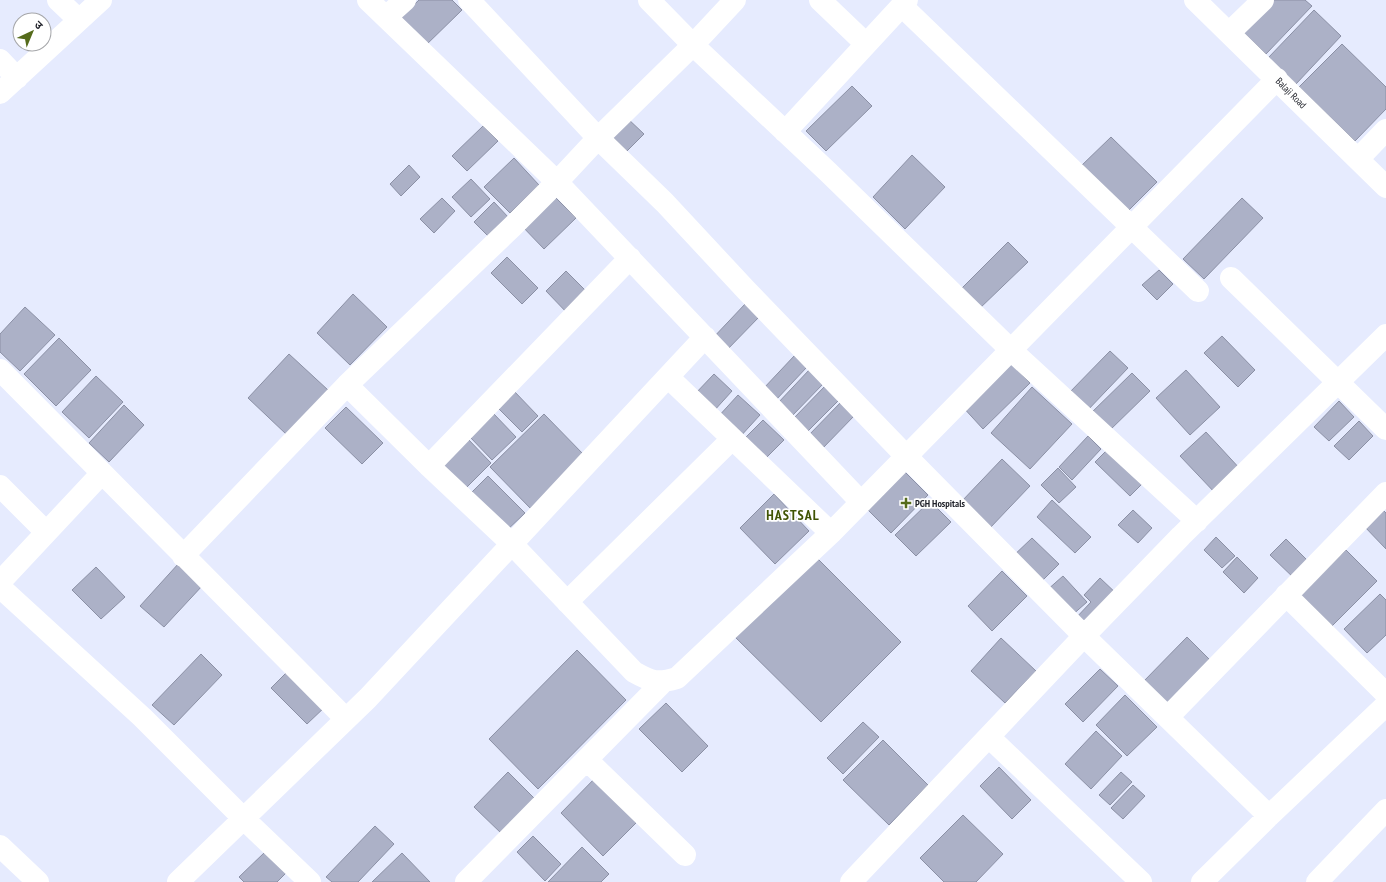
<svg xmlns="http://www.w3.org/2000/svg" width="1386" height="882" font-family="'PT Sans Narrow','Noto Sans Devanagari',sans-serif">
<style>
.building{fill:#acb1c7;stroke:#8b90a5}
.lines{fill:none;stroke-linecap:round;stroke-linejoin:round}
.minor{stroke:#fff;stroke-width:22}
.tertiary{stroke:#fff;stroke-width:22}
.poi-dot{fill:#556b1b;stroke:#fff;stroke-width:1.5}
.labels{text-anchor:middle;dominant-baseline:central;stroke-width:3.5;stroke-linejoin:round;paint-order:stroke}
.street-label{font-size:10px;fill:#1e2028;stroke:#fff}
.poi-label{font-size:10px;font-weight:bold;fill:#1e2028;stroke:#fff;text-anchor:start}
.district-label{font-size:14px;font-weight:bold;letter-spacing:1px;fill:#3f5303;stroke:#fff}
</style>
<rect width="100%" height="100%" fill="#e6ebfe"/>
<path class="building" d="M419,0H452L462,10L423,48L397,21Z
M1273,0H1305L1312,6L1266,54L1243,32Z
M1314,10L1341,36L1296,84L1268,58Z
M1342,44L1386,87V109L1355,141L1299,87Z
M852,86L872,106L826,151L806,131Z
M626,117L644,134L627,151L609,134Z
M483,126L498,141L467,171L452,156Z
M1111,137L1157,182L1126,213L1080,167Z
M912,155L945,187L905,229L873,197Z
M514,158L539,185L510,213L484,187Z
M409,165L420,177L401,196L390,184Z
M471,179L490,199L471,217L452,197Z
M552,194L576,218L544,249L520,224Z
M442,198L455,211L434,233L420,219Z
M1242,198L1263,218L1204,279L1183,259Z
M494,202L509,218L489,237L474,222Z
M1008,242L1028,262L978,310L959,291Z
M507,257L538,288L522,304L491,273Z
M1159,270L1173,284L1157,300L1142,285Z
M566,271L592,297L571,317L546,291Z
M353,294L387,327L350,365L317,333Z
M746,303L760,316L724,353L711,340Z
M25,307L55,335L20,371L0,352V334Z
M1222,336L1255,370L1238,387L1204,353Z
M59,338L91,370L56,406L24,374Z
M1110,351L1128,368L1085,413L1067,395Z
M289,354L328,390L286,434L248,398Z
M795,355L807,367L775,401L763,389Z
M1008,360L1030,383L983,429L961,405Z
M810,369L824,383L791,417L777,404Z
M1186,370L1220,407L1190,435L1156,398Z
M1132,373L1150,391L1107,433L1089,415Z
M714,374L732,391L713,412L694,395Z
M96,376L123,402L89,438L62,412Z
M826,385L840,399L806,433L793,419Z
M1032,387L1072,424L1030,469L991,433Z
M513,390L538,416L522,432L496,406Z
M738,395L760,415L739,438L717,418Z
M842,401L855,415L821,450L807,437Z
M1339,401L1354,417L1329,441L1314,427Z
M124,405L144,425L109,462L89,443Z
M346,407L383,443L362,464L325,428Z
M493,413L516,437L492,460L469,436Z
M544,414L585,456L531,509L490,467Z
M763,420L784,440L761,463L741,442Z
M1359,421L1373,436L1349,460L1334,446Z
M1206,432L1242,471L1217,495L1180,456Z
M1088,436L1101,449L1072,480L1059,467Z
M467,438L491,463L464,490L439,465Z
M1113,444L1148,478L1130,496L1095,462Z
M1002,459L1030,486L989,529L961,502Z
M900,467L928,495L891,533L863,505Z
M1058,468L1076,487L1059,503L1041,485Z
M488,476L525,513L503,534L467,497Z
M774,494L809,531L775,564L740,528Z
M1052,500L1091,537L1075,553L1037,517Z
M930,501L951,522L916,556L895,535Z
M1381,508L1386,513V549L1363,525Z
M1133,510L1152,528L1138,543L1118,525Z
M1216,537L1235,556L1222,568L1204,550Z
M1032,538L1059,564L1037,586L1010,559Z
M1286,539L1314,567L1298,582L1270,555Z
M1346,550L1377,581L1330,628L1299,597Z
M813,554L901,642L821,722L733,635Z
M1237,557L1258,578L1244,593L1223,572Z
M179,563L203,585L164,627L140,606Z
M96,567L125,597L101,619L72,590Z
M1002,571L1027,596L992,631L968,606Z
M1063,576L1087,602L1070,617L1046,591Z
M1100,578L1119,596L1085,631L1074,620L1091,602L1084,595Z
M1380,594L1386,600V635L1367,653L1344,629Z
M1187,637L1212,662L1167,708L1142,683Z
M1001,638L1036,671L1005,703L971,671Z
M577,650L626,700L538,789L489,739Z
M201,654L222,675L174,725L152,705Z
M291,668L327,705L307,724L271,688Z
M1100,669L1118,686L1083,722L1065,704Z
M1125,695L1157,727L1127,756L1096,725Z
M666,703L708,746L682,772L639,729Z
M863,722L879,737L843,774L827,758Z
M1096,731L1122,756L1091,789L1065,764Z
M883,740L928,785L889,825L843,780Z
M999,767L1031,800L1012,819L980,786Z
M508,772L536,800L503,835L474,807Z
M1121,772L1132,782L1110,805L1099,795Z
M598,775L641,818L603,856L561,813Z
M1133,785L1145,796L1123,819L1111,808Z
M963,815L1003,854L976,882H944L920,858Z
M375,826L394,844L358,882H332L326,877Z
M533,836L561,864L545,881L517,852Z
M582,847L609,874L601,882H548Z
M265,852L286,873L277,882H244L239,877Z
M402,853L430,882H372Z"/>
<g class="lines">
<path class="minor" d="M58,0L79,20
M368,0L557,182L861,502
M469,0L598,138L665,203L746,290L906,456L1084,636L1269,816
M649,0L693,45L828,172L1011,350L1197,521
M820,0L866,44
M1195,0L1386,187
M902,6L1198,291
M386,17L405,0
M1229,33L1263,0
M0,60L17,78
M0,93L101,0
M785,132L907,0
M1358,159L1386,130
M1231,278L1386,429
M0,370L346,719
M668,377L831,533
M347,385L512,227L557,182L598,138L693,45L735,0
M429,466L630,258
M0,486L46,532
M183,556L347,385L429,466L512,544L634,672C652,682 657,684 677,678L831,533L1277,79
M0,582L102,473
M0,587L142,717L243,818L310,882
M1286,595L1386,694
M567,602L732,439
M1168,717L1386,493
M989,737L1141,882
M587,760L685,855
M178,882L368,698L705,337
M466,882L663,682
M851,882L1084,636L1181,536L1386,335
M1202,882L1269,816L1386,705
M1317,882L1386,810"/>
<path class="tertiary" d="M0,846L38,882"/>
</g>
<path class="poi-dot" d="M904 497h4v4h4v4h-4v4h-4v-4h-4v-4h4z"/>
<g class="labels">
<g class="street-label">
<text transform="translate(1291 93) rotate(45)">Balaji Road</text>
</g>
<g class="poi-label">
<text x="915" y="503">PGH Hospitals</text>
</g>
<g class="district-label">
<text x="793" y="515">HASTSAL</text>
</g>
</g>
<g transform="translate(32 32) rotate(44)"><circle r="19" fill="#ffffff" stroke="#a5a6a9"/>
<path d="M0-3L7 15L0 10L-7 15Z" fill="#556b1b"/>
<text y="-6" font-size="11" font-weight="bold" text-anchor="middle" fill="#1e2028">उ</text>
</g>
</svg>
